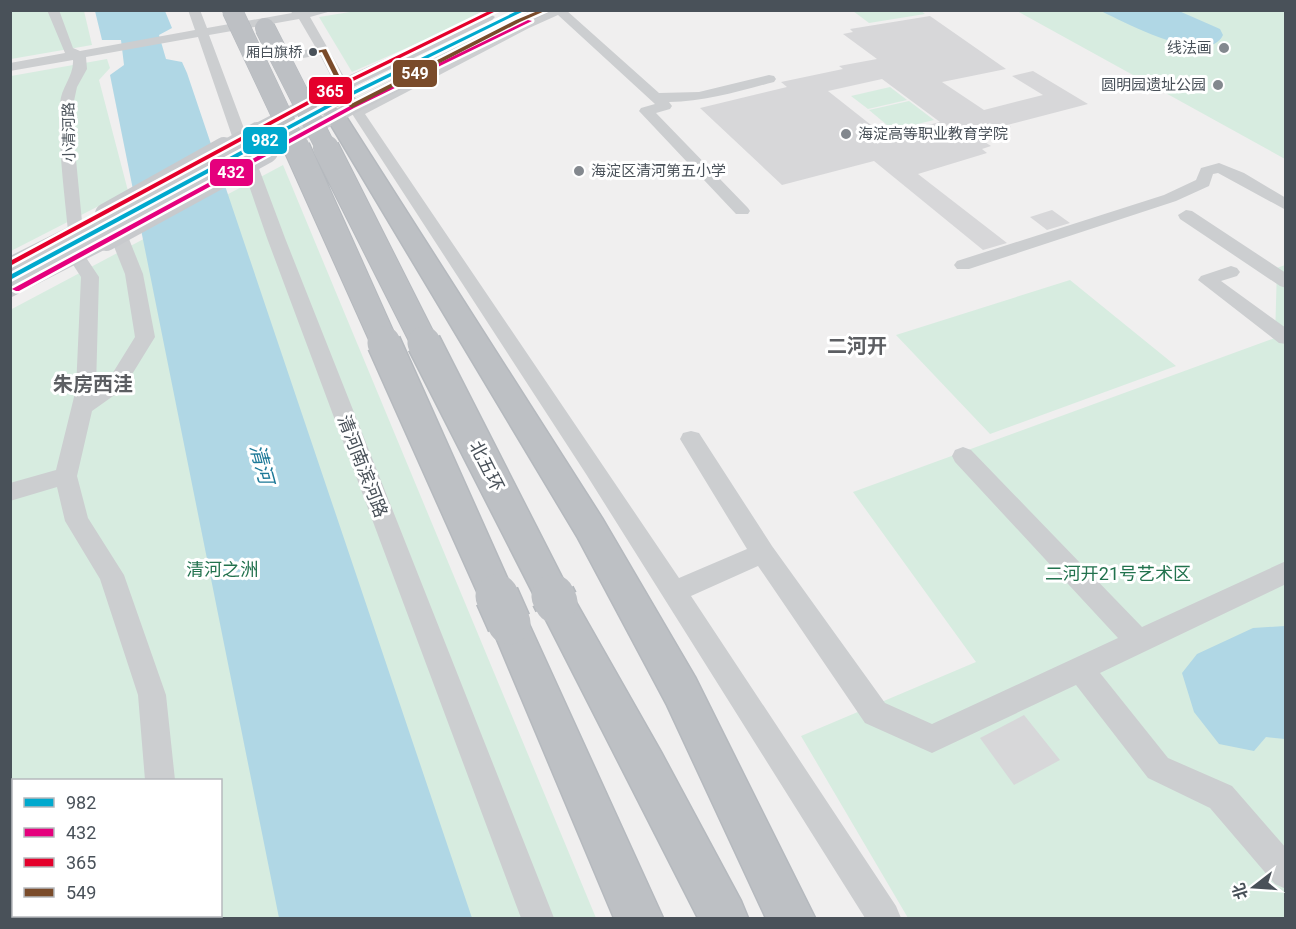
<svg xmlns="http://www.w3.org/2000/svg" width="1296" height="929" font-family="Roboto,'Noto Sans SC',sans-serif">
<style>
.green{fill:#d7ece0;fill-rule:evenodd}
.water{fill:#b0d7e5}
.building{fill:#d7d7d9;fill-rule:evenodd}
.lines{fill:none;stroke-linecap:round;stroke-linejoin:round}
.highway-casing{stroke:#b5b9be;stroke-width:3}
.minor{fill:#ccced0;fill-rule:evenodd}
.major{fill:#c8cacd;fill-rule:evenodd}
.highway{fill:#bdc0c4;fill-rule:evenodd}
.highway-bridge-far3-casing{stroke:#b5b9be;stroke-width:21;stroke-linecap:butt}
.highway-bridge-far2-casing{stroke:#b5b9be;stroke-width:28;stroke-linecap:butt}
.highway-bridge-far1-casing{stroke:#b5b9be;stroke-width:36;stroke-linecap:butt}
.highway-bridge-casing{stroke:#b5b9be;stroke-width:46;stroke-linecap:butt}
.minor-bridge-far1{stroke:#ccced0;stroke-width:14}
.minor-bridge{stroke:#ccced0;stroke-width:17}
.major-bridge-far1{stroke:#c8cacd;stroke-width:16}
.major-bridge{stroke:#c8cacd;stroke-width:22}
.highway-bridge-far3{stroke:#bdc0c4;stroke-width:20}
.highway-bridge-far2{stroke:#bdc0c4;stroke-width:26}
.highway-bridge-far1{stroke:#bdc0c4;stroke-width:33}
.highway-bridge{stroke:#bdc0c4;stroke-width:43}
.bus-1-casing{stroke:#fff;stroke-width:5}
.bus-2-casing{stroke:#fff;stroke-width:5}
.bus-3-casing{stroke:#fff;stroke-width:5}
.bus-4-casing{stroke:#fff;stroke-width:5}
.bus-1{fill:#00a9ce;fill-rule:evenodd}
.bus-2{fill:#e5007d;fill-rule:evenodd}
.bus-3{fill:#e4002b;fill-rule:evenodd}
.bus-4{fill:#7a4b2a;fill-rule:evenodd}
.poi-dot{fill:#83888e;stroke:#fff;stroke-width:2}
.bus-dot{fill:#495159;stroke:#fff;stroke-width:2}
.labels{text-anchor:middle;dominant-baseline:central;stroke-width:6;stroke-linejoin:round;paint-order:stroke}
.far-bus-label{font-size:14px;fill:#495159;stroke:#fff;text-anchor:end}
.far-poi-label{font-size:15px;fill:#495159;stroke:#fff;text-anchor:end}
.far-street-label{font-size:15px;fill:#495159;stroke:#fff}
.street-label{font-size:18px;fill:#495159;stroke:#fff}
.park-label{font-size:18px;fill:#22724e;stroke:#fff}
.neighbourhood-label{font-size:20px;font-weight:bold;fill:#5c5e62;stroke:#fff}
.water-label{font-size:20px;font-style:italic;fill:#1d7998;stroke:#fff}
.line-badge{stroke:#fff;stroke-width:2}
.badge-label{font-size:16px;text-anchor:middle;font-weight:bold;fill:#fff}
</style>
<rect width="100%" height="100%" fill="#f0efef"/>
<path class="green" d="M362,10L491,11L352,72L319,17Z
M920,10L925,14L869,23L853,11Z
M11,11H84L92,45L11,59Z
M1017,11H1285V159Z
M107,59L110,68L99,80L128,191L11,251V76Z
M890,87L907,100L868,109L851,96Z
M909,101L934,120L893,130L869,110Z
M283,165L596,918H11L10,310ZM14,780H220V916H14Z
M1285,265V918H908L801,736L976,662L853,492L1275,338L1277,268Z
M1070,280L1176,366L990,434L896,335Z"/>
<path class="water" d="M95,11H165L172,28L159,35L166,59L182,62L187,73L472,918H279L110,75L124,65L121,40H102Z
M1101,11H1179L1220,29L1223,35C1208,68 1122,21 1101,11Z
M1285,626V739L1266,737L1254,751L1219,744L1194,712L1182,673L1197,654L1253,628Z"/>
<path class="building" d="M930,16L1006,69L942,82L984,110L1043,95L1012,76L1033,71L1088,104L1007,125L1011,127L977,137L991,146L982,149L987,153L918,174L1007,243L983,250L874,161L782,185L700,108L787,87L781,82L843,69L839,66L877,59L843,34L853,32L850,29ZM882,79L940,122L885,136L828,91Z
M1052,210L1070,223L1047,230L1030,217Z
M1024,715L1060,760L1014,785L980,738Z"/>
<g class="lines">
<g class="highway-casing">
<path id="highway" d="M335,109L342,111L345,115L602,518L695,677L815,918H766L667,705L578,538L325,115L328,111Z
M556,585L569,590L661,752L741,901L748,918H698L537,602L543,590Z
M509,606L523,611L663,918H614L490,623L495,611Z"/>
</g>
<path class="minor" d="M47,10H59L73,48L80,51L195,30L188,10H200L207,28L292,13L290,10H335L310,17L351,89L515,10H531L355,97L360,106L521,22L549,10H566L659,93L699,92L769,75L774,76L776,79L774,82C739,91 705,102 669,102L672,106L670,109L656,113L748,208L750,211L748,214H736L639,111L641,108L655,104L558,15L529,28L365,114L679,578L747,549L680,439L683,433L691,431L699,433L772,546L885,703L932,724L1118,638L955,462L952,456L955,450L963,447L971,450L1142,627L1286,561V584L1100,673L1168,758L1232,786L1286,848V889L1275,884L1210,808L1148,778L1076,685L932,753L865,723L758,566L691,596L896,906L901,918H865L586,474L345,103L267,145L262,146L255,142L340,94L320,55L292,60L286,56L287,53L316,48L299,19L209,35L285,238L554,918H521L267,238L198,37L86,57L87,69L77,87L74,101V139L83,232L97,225H109L111,229L109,233L10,284V270L77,236L70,235L68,231C64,189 58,146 60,104C61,87 74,76 73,60L10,71V63L65,53Z
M1219,163L1244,173L1286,198V210L1218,173L1213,174L1209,186L1176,201L969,269H957L954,265L957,261L1164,195L1196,180L1201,168Z
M1186,210L1192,211L1286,273V288L1280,286L1180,219L1178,215Z
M118,229L124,230L127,234L143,274L155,337L123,389L92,411L77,476L88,518L124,575L166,695L175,780H145L138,695L100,579L65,521L57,487L10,501V483L56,470L76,389L81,277L68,257L71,253H83L99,277L96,387L109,379L135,337L125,274L109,234L112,230Z
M1231,266L1237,268L1240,272L1237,276L1221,281L1286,328V344L1279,343L1198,280L1201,276Z
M147,916H180L181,918H148Z"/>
<path class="major" d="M533,10H553L274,156H260L257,152L260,148L452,49Z
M487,12L495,17L492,20L347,90L264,134H250L248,130L250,126L335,82Z
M106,208L113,210L116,214L113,218L10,272V256Z
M106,233L114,235L117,240L114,245L10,298V281Z"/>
<use href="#highway" class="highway"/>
<g class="highway-bridge-far3-casing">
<path id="highway-bridge-far3" d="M232,10L298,150
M265,28L327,150"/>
</g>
<g class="highway-bridge-far2-casing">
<path id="highway-bridge-far2" d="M297,148L385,344
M326,148L425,344"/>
</g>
<g class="highway-bridge-far1-casing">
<path id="highway-bridge-far1" d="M384,343L498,598
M424,343L554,598"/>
</g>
<g class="highway-bridge-casing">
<path id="highway-bridge" d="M497,596L509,623
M553,596L556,602"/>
</g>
<path class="minor-bridge-far1" d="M248,150L262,142"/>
<path class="minor-bridge" d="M103,229L251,148"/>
<path class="major-bridge-far1" d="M222,150L257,130"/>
<path class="major-bridge" d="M106,214L224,148
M106,240L267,152"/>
<use href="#highway-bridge-far3" class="highway-bridge-far3"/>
<use href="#highway-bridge-far2" class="highway-bridge-far2"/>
<use href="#highway-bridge-far1" class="highway-bridge-far1"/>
<use href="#highway-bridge" class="highway-bridge"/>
<g class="bus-1-casing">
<path id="bus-1" d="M519,10H526L349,97L10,280V275L345,95Z"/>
</g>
<g class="bus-2-casing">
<path id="bus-2" d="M528,20L532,21L354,108L19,291H16L12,289L350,106Z"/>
</g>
<g class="bus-3-casing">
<path id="bus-3" d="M491,10H498L343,86L10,266V261L339,84Z"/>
</g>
<g class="bus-4-casing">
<path id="bus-4" d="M540,10H547L520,22L352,108L349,106L322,52L313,54L310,52L326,49L353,103L516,20Z"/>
</g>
<use href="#bus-1" class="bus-1"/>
<use href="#bus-2" class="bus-2"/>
<use href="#bus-3" class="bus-3"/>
<use href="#bus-4" class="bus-4"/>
</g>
<g class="poi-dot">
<circle cx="1224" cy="48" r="6"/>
<circle cx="1218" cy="85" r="6"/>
<circle cx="846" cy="134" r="6"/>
<circle cx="579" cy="171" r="6"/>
</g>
<circle class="bus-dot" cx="313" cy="52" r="5"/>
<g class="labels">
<g class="far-bus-label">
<text x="302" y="52">厢白旗桥</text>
</g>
<g class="far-poi-label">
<text x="1212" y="48">线法画</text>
<text x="1206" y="85">圆明园遗址公园</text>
<text x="858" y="134" text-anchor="start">海淀高等职业教育学院</text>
<text x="591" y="171" text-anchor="start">海淀区清河第五小学</text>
</g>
<g class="far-street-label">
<text transform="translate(69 132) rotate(-91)">小清河路</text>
</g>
<g class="street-label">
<text transform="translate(363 466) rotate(69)">清河南滨河路</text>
<text transform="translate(487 466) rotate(63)">北五环</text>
</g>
<g class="park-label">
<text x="222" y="569">清河之洲</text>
<text x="1118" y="573">二河开21号艺术区</text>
</g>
<g class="neighbourhood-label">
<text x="857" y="346">二河开</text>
<text x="93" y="384">朱房西洼</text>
</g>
<g class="water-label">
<text transform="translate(262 464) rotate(75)">清河</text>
</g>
</g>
<g class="line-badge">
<rect x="392" y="59" width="46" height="29" rx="6" fill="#7a4b2a"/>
<rect x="308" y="76" width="45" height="29" rx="6" fill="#e4002b"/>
<rect x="242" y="126" width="46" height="29" rx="6" fill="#00a9ce"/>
<rect x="209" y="158" width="45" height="29" rx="6" fill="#e5007d"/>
</g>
<g class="badge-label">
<text x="415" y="79">549</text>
<text x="330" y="97">365</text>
<text x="265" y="146">982</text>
<text x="231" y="178">432</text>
</g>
<rect width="1296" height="929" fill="none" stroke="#495159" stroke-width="24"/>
<rect x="12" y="779" width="210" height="138" fill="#ffffff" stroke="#b6b9bd" stroke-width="1.5"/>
<rect x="24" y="798" width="30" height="9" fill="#00a9ce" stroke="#b6b9bd" stroke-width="1.5"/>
<text x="66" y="809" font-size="18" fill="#495159">982</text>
<rect x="24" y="828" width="30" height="9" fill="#e5007d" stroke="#b6b9bd" stroke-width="1.5"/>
<text x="66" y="839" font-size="18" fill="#495159">432</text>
<rect x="24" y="858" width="30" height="9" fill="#e4002b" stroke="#b6b9bd" stroke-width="1.5"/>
<text x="66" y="869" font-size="18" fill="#495159">365</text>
<rect x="24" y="888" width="30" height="9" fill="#7a4b2a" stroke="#b6b9bd" stroke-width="1.5"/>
<text x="66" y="899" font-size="18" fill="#495159">549</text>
<g transform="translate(1254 887) rotate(253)" stroke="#ffffff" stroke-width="4.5" paint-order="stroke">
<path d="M0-4.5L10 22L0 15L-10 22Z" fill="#495159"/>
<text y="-9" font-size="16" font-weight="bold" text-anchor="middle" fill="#495159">北</text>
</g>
</svg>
